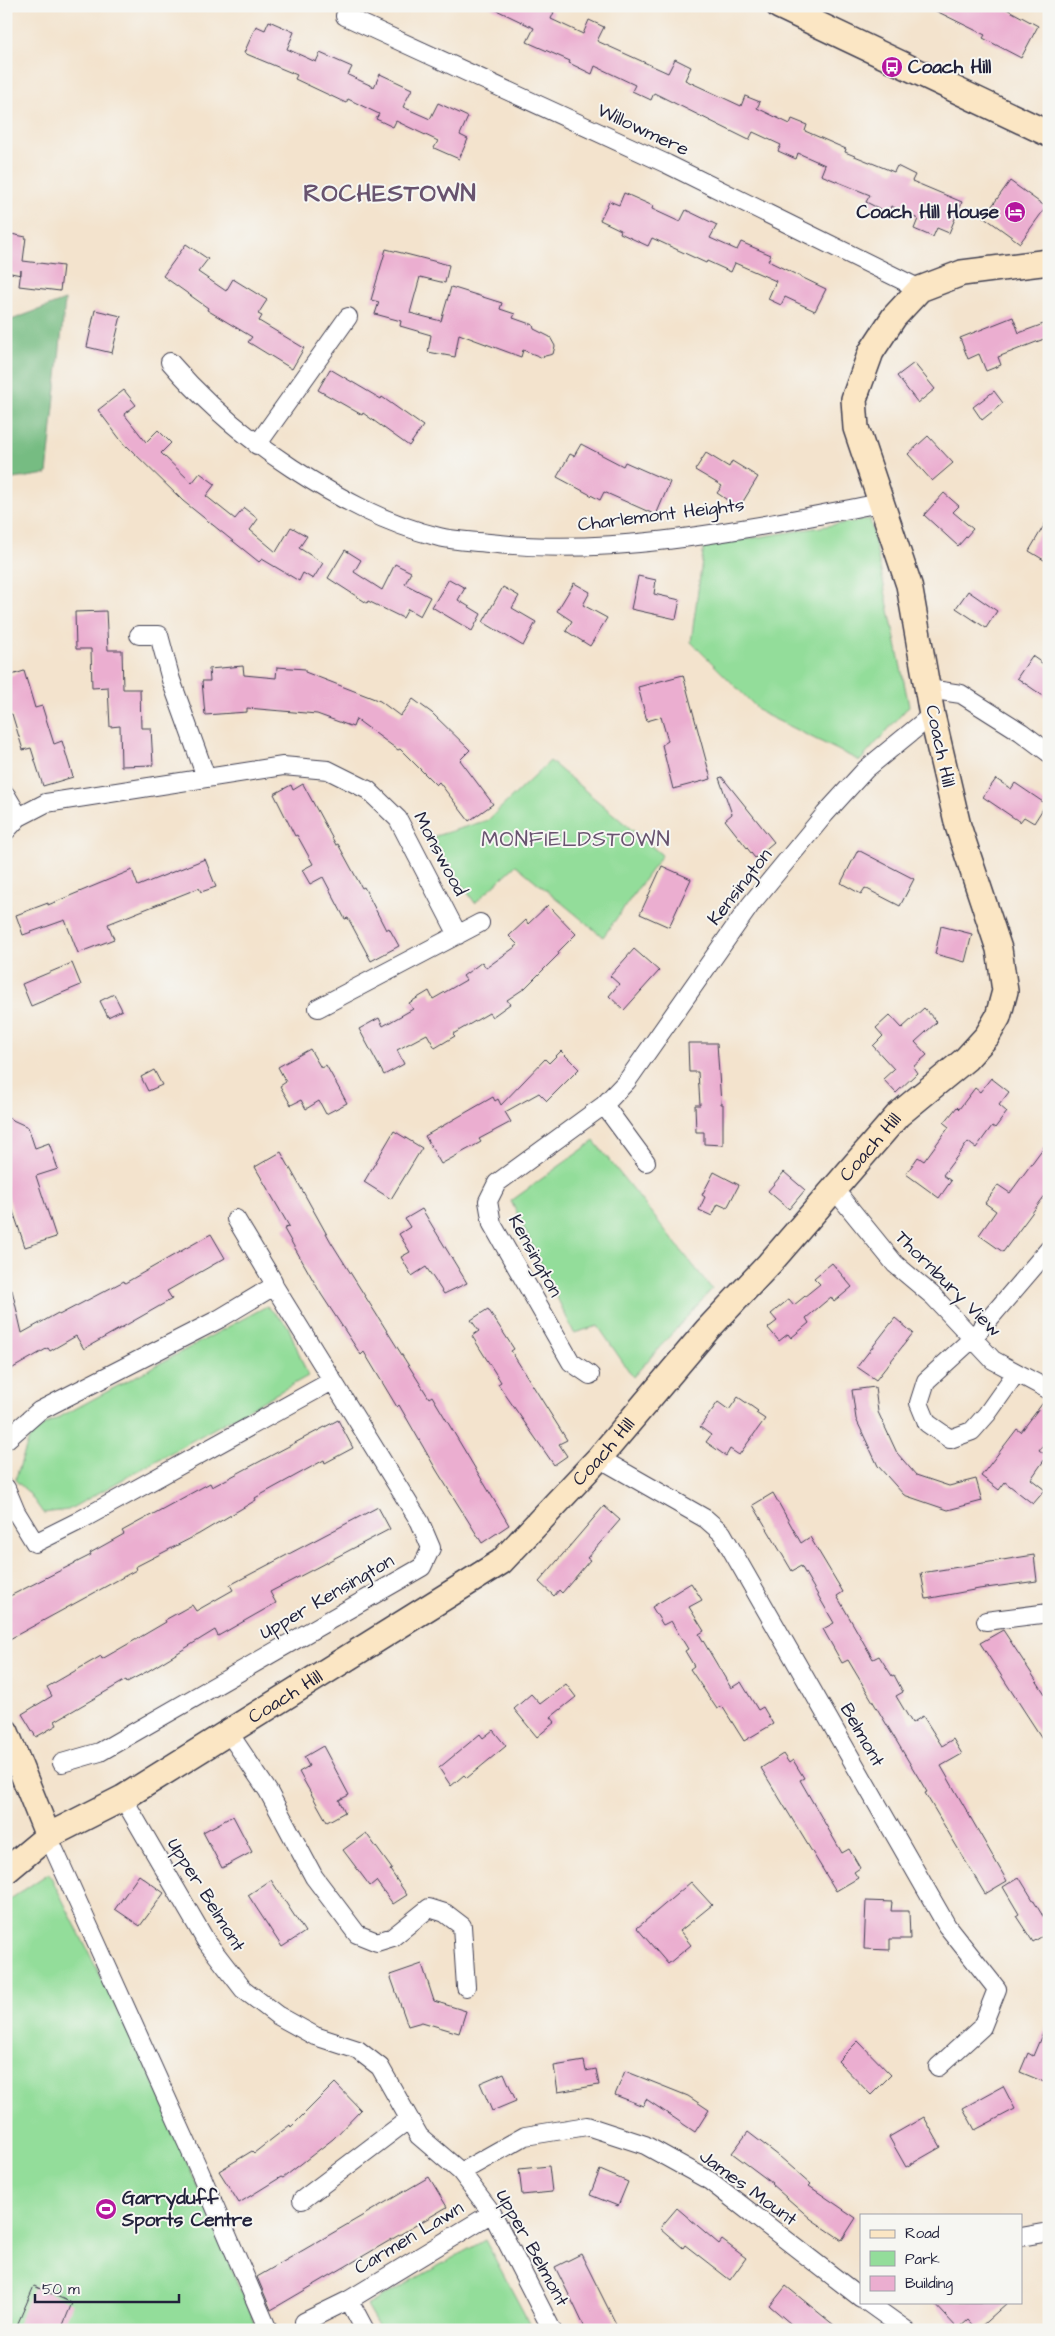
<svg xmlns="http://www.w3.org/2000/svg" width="1055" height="2336" font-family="'Architects Daughter',sans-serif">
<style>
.green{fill:#93dd9a;stroke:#5a806a}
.forest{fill:#76bc82;stroke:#4c6f5e}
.building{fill:#ebaed0}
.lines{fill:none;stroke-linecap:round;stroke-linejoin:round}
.street-casing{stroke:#413f51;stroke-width:20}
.secondary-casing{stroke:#413f51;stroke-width:28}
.street{stroke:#fff;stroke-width:18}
.secondary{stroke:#fbe6c4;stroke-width:25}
.labels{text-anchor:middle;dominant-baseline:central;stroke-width:4;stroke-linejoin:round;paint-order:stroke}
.poi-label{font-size:19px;font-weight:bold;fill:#22223b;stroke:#f6f6f2;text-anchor:start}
.street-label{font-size:19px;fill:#22223b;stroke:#f6f6f2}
.quarter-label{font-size:21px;letter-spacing:1px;fill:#68536f;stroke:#f6f6f2}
.district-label{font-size:24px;font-weight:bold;letter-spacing:1px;fill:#68536f;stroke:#f6f6f2}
</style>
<rect width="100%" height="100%" fill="#f6f6f2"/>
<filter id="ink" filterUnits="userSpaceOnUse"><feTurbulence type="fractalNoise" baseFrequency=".02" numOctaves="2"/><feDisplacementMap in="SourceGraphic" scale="10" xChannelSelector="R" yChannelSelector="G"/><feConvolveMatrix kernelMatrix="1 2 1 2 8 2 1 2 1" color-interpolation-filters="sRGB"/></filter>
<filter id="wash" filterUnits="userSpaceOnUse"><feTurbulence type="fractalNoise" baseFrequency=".0096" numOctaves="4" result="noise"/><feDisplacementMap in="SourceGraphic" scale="20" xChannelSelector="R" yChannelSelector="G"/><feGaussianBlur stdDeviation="1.12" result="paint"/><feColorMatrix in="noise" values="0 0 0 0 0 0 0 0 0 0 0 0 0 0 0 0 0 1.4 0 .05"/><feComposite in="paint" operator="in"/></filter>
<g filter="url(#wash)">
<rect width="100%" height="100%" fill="#f3e3cd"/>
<path class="green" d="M870,519L909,706L860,761L762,713L691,642L704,546Z
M550,761L662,855L603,937L516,865L475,903L429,838L488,820Z
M594,1141L712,1289L633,1377L598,1326L574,1333L511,1201Z
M267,1306L288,1326L308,1376L68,1510L43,1513L28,1492L15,1480L29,1439L43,1426Z
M49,1873L156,2087L257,2330H6V1902Z
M485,2240L533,2330H380L366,2306Z"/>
<path class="forest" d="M65,300L47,474L6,480V322Z"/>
<g id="blocks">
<path class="building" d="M488,6H540L554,12L551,19L583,34L589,20L604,27L597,41L668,73L675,59L691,67L685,80L741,106L745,96L760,102L757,108L790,124L792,119L807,125L805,131L846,149L845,152L894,172L897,166L915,175L912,181L962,202L949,233L937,228L933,237L914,229L918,219L891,206L888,213L866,202L870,195L821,175L825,165L798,153L796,159L778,151L781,145L753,132L749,140L654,93L651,100L632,91L635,85L595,66L592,74L569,63L570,61L527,42L534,28Z
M926,6H1001L1038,26L1021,58L983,38L985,35Z
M269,21L294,32L287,49L316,62L320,53L352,67L348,75L374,87L380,74L412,89L403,107L430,119L438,103L468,117L460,135L468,139L459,159L434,148L438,141L396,121L393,127L376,119L379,114L348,99L346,103L295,79L297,75L244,53L256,26L265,30Z
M1010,181L1046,207L1020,243L984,217Z
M624,193L653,206L652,209L680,222L686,210L717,225L710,238L737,250L741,242L771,255L768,261L826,289L815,311L785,297L781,305L768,299L776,281L735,263L731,272L707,261L706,263L652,238L648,246L620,233L621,230L600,220L609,201L619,205Z
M6,233L26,237L23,261L63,266L60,291L19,286L21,270V275L6,272Z
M186,244L208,259L198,272L226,291L233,279L267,300L258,314L262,316L259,321L304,348L292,369L248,342L252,337L207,310L208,308L163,276Z
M386,249L449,265L445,283L420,277L410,313L441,321L451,287L502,303L500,309L515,314L513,318L533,325L534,329L550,337L555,346L553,354L541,357L523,350L521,357L459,334L455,357L428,352L431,335L400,326L401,321L375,314L379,302L371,300Z
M95,310L121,316L112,353L87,347Z
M1013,317L1019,333L1049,322V337L998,357L1001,365L986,371L979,354L968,359L960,338Z
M914,363L935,389L918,403L897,376Z
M330,369L381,399L382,397L423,426L409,446L363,413L362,415L318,390Z
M124,390L136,405L124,414L146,442L158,430L171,443L161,453L192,483L200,473L215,484L206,496L235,519L244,508L258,519L250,530L276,552L291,527L307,536L299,548L323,563L313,579L303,573L299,581L262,559L259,562L183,501L127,446L126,447L98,410Z
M994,391L1003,403L982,420L973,407Z
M928,436L953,463L932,481L908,454Z
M581,444L623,466L625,462L670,482L656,515L604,492L600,500L557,477L570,454L574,456Z
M706,453L729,467L732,461L758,477L739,508L717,493L722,486L695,470Z
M944,493L959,506L953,512L973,529L958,546L924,515Z
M1049,517V563L1029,551Z
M345,550L361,560L354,572L382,590L395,564L411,572L405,584L430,597L420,616L408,609L403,618L368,601L367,603L328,578Z
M638,576L656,580L654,594L680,600L676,619L631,609Z
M449,579L465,588L458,600L481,614L472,631L432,607Z
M574,583L590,592L583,605L607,618L590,646L566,631L572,621L557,611Z
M503,587L519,596L512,608L536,622L523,646L483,622Z
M968,591L997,611L986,628L956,608Z
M106,611L108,650H122L123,689H140L141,728H151L153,765L121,766L120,726L110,727L108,687L92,688L91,649H76L75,612Z
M1032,656L1049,668V700L1017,678Z
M243,666L244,675L276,678L277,667L305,669V672L380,701L400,716L413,699L432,713L470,750L460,760L493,804L469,821L439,782L436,785L400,749L398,750L356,719L353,727L317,714L247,708V712L205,715L202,681H210L209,669Z
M24,671L35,708L42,706L54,744L62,741L73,777L43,786L31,748L23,750L12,714L6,715V677Z
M683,675L711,779L673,789L662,745L668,741L661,717L647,721L638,687Z
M722,777L774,842L755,858L725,820L732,814L719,778Z
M996,779L1011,789L1015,783L1046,804L1034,823L1024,817L1020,822L983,797Z
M303,784L336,845L338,844L362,888L364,887L386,930L389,928L399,946L371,961L348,918L345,919L323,877L310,884L302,870L313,864L297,835L295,836L274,794L291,785L293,790Z
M858,850L914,879L900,906L865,888L861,894L841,883Z
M205,859L216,887L201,892L199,888L108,924L114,939L78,953L65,920L23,935L16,915L48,903V905L132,870L138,886Z
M662,866L691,879L669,927L640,914Z
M548,905L576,934L558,952L559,954L525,988L507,1000L510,1004L492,1017L489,1013L453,1034L455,1036L435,1048L427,1034L397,1050L404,1064L384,1075L359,1029L379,1018L383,1026L413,1009L409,1003L429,991L433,999L466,980L463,976L482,962L486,968L518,945L509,936L526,920L528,924Z
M941,926L972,934L965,962L935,954Z
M634,949L659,971L624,1010L609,996L619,984L610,976Z
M72,963L81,985L31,1006L22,984Z
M114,994L122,1010L108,1017L100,1001Z
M924,1008L937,1022L915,1042L927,1055L913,1067L917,1073L896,1093L883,1079L894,1069L873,1046L883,1036L876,1028L890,1015L902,1028Z
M688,1043H717L721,1104H723V1145L704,1144V1132H696L695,1105H700L698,1072H689Z
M310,1049L321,1068L326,1065L347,1103L326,1114L319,1101L306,1109L301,1100L291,1105L280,1086L286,1082L278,1067Z
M561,1051L579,1069L547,1101L539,1093L505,1112L511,1122L479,1139L481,1142L441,1164L425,1136L493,1097L495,1101L498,1099L501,1105L545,1059L549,1063Z
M154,1070L162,1085L148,1091L141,1077Z
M991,1078L1009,1092L999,1105L1007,1112L995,1128L992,1126L976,1148L968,1142L943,1175L951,1181L939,1198L906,1174L918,1157L924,1161L949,1127L944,1123L957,1107L959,1109L975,1088L980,1092Z
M6,1117L28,1127L35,1148L49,1143L58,1169L36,1176L56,1237L25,1247L6,1190Z
M394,1131L422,1148L391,1199L364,1182Z
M1049,1140V1190L1003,1252L979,1235L996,1211L985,1203L998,1185L1010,1193Z
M281,1152L331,1242L429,1398L432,1396L509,1525L482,1543L437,1471L399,1405L397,1407L364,1352L361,1355L321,1294L284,1229L289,1226L255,1167Z
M714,1172L739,1185L727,1208L718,1204L712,1216L699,1210L705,1197L702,1195Z
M784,1172L805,1190L789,1209L768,1191Z
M422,1209L467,1283L444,1294L426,1267L412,1276L401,1257L410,1252L399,1234L410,1227L405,1219Z
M211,1234L225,1258L167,1291L172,1299L84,1349L76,1336L50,1351L48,1348L6,1372V1291L12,1290L22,1333L58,1313L59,1315L124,1281L125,1283Z
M832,1263L852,1287L834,1302L831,1297L806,1318L809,1323L791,1338L788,1334L779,1341L768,1328L777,1321L771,1314L789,1299L794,1305L820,1284L814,1278Z
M488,1309L514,1349L511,1351L567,1440L559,1444L567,1456L554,1465L498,1384L501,1382L472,1336L479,1331L471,1320Z
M895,1318L913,1333L876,1380L857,1367Z
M875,1387L878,1412L897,1453L916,1475L949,1486L976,1479L982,1501L948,1510L904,1495L878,1466L856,1419L852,1390Z
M738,1397L758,1411L756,1413L765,1419L739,1455L730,1449L726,1456L706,1442L711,1435L700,1427L718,1402L729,1410Z
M1045,1400L1049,1401V1437L1039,1450L1047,1456L1031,1479L1045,1490L1033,1504L1005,1482L999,1490L981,1476L1017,1429L1021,1432Z
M338,1420L353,1448L325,1463L324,1460L255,1498L256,1500L199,1534L135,1567L136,1570L6,1641V1598L91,1555L90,1553L124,1534L122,1531L210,1483L212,1487Z
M773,1493L801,1543L810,1537L843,1592L837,1596L873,1659L879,1656L892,1676L894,1675L903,1692L896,1696L912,1723L923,1716L942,1746L953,1739L962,1754L941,1766L1007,1881L985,1894L925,1793L927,1792L848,1660L842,1663L823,1629L834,1623L801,1566L792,1571L753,1505Z
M604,1506L620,1520L587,1558L590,1560L562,1593L559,1590L554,1596L539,1582Z
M378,1507L390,1529L270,1592L276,1603L218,1636L215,1630L148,1671L127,1682L126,1680L55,1721L57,1725L36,1737L22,1714L52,1696L47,1687L101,1656L102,1659L142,1636L166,1622L165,1620L192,1605L196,1611L233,1590L230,1585Z
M1034,1555L1037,1581L979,1589L926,1599L921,1573Z
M691,1583L702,1600L689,1607L704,1631L699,1634L731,1688L741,1682L758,1710L763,1707L773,1724L744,1741L722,1706L717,1709L690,1669L694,1666L685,1651L688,1649L671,1621L663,1625L652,1607Z
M1003,1630L1049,1700V1749L980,1643Z
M566,1684L576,1697L551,1717L555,1722L537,1737L514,1709L531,1694L540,1704Z
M493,1730L506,1746L467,1778L464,1775L451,1786L439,1768L480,1734L483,1738Z
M323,1746L349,1795L339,1800L345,1812L327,1822L299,1772L309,1766L304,1757Z
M783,1754L789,1763L793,1760L804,1778L800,1780L842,1853L849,1849L860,1868L854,1872L858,1878L836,1891L761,1768Z
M233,1816L252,1852L222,1868L203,1832Z
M366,1833L392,1869L390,1870L407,1895L393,1904L376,1881L370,1886L343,1850Z
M139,1875L164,1893L140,1926L115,1909Z
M1019,1877L1049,1926V1932L1033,1942L1016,1916L1019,1914L1003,1887Z
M271,1880L305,1932L282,1947L248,1895Z
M691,1882L712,1905L680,1931L691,1945L668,1964L637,1928Z
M866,1901L892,1902L891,1911H909L910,1939H890V1950L864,1949Z
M422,1964L434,2001L466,2011L459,2033L422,2022L408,2026L390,1975Z
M1049,2018V2084L1020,2072L1028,2053L1033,2056Z
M858,2041L891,2075L871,2095L838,2061Z
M584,2061L586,2071L596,2069L599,2085L558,2092L554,2066Z
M625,2071L688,2096L709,2110L695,2132L646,2099L643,2106L615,2095Z
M504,2073L516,2101L492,2111L480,2083Z
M335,2083L361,2110L333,2139L283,2178L281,2177L239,2203L219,2171L252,2151L254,2153L290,2125L291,2127Z
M1003,2086L1015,2109L975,2130L963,2108Z
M924,2117L941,2147L906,2167L889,2137Z
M748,2132L779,2156L811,2184L809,2186L856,2218L842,2240L811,2219L771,2184L772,2183L732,2153Z
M549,2166L552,2192L522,2195L519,2169Z
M600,2170L628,2182L618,2206L590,2195Z
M429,2177L447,2207L271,2310L257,2277Z
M677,2208L719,2244L722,2240L746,2258L730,2280L685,2245L683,2248L660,2228Z
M581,2254L619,2330H586L575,2307L555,2267Z
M34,2286L72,2303L61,2330H15Z
M786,2286L840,2330H798L770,2306Z
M933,2302H1008L977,2330L968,2320L958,2329Z"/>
</g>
</g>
<g filter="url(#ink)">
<use href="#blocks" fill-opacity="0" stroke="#413f51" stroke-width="1"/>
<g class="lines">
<g class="street-casing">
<path id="street" d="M345,16L667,164L920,289
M170,362C206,404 246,438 292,468C338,498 386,524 439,537C455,541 473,541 489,543C620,558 753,527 881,503
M257,445L348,317
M139,635H159L171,680L206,777
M928,689L961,694L1021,732L1049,753
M6,795L19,817
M6,831L19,817L46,803L283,766L328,770L368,790L398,819L458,935
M318,1008L480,923
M604,1105L646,1162
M834,1189L895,1264L933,1296L993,1360L1049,1390
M1016,1373L987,1414L972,1431L950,1439L927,1423L926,1420L919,1403L926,1381L972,1339L1049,1249
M590,1375L571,1362L492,1224L488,1201L497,1183L604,1105L627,1081L751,904L825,814L866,769L932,715
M6,1440L39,1411L219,1319L274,1286
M599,1458L706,1519L722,1533L947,1926L997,1989L982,2027L938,2067
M6,1488L16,1512L35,1543L77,1522L332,1381
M986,1621L1049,1613
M229,1733L268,1791L314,1877L357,1934L377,1942L393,1937L429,1908L445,1913L462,1926L466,1987
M62,1763L100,1752L422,1567L431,1548L420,1522L274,1286L273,1281L236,1219
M123,1798L206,1941L243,1989L277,2015L315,2036L358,2050L380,2067L419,2136L461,2172L492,2213L552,2330
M48,1836L200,2172L268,2330
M461,2172L525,2136L587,2126L645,2145L710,2181L861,2298
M302,2200L409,2119
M1021,2237L1049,2232
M349,2300L365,2330
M867,2302L906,2330
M304,2322L349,2300L492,2213"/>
</g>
<g class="secondary-casing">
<g id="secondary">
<path d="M779,6L1049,134"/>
<path d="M6,1732L48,1836"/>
<path id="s1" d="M6,1871L48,1836L123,1798L501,1562L599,1458L707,1330L769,1264L898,1115L966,1059L987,1036L998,1017L1005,991L999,949L958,826L932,715L909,585L856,428L854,399L871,352L894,317L920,289L962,273L1049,262"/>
</g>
</g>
<use href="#street" class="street"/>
<use href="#secondary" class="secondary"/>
</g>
</g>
<defs>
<g id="bus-disc" transform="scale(1.125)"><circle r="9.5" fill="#b5179e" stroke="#f6f6f2"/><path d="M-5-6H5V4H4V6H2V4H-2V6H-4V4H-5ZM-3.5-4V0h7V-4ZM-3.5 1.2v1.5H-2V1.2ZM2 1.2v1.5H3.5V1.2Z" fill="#fff"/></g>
<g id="hotel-disc" transform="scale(1.125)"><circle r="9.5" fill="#b5179e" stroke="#f6f6f2"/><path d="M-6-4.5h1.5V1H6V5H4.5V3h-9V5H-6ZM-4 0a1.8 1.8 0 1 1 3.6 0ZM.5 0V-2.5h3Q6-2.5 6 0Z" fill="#fff"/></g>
<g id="stadium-disc" transform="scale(1.125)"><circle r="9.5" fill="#b5179e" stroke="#f6f6f2"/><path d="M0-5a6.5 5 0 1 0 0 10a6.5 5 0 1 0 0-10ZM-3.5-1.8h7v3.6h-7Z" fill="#fff"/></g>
</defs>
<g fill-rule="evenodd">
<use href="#bus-disc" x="892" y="67"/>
<use href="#hotel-disc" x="1015" y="212"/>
<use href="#stadium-disc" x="106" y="2209"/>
</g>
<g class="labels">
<g class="poi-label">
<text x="908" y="67">Coach Hill</text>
<text x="999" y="212" text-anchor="end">Coach Hill House</text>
<text x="122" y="2198">Garryduff<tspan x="122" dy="22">Sports Centre</tspan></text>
</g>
<g class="street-label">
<text transform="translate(643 130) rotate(25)">Willowmere</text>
<text transform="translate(661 515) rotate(-7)">Charlemont Heights</text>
<text transform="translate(940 746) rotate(78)">Coach Hill</text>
<text transform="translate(440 854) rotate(62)">Monswood</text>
<text transform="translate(740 887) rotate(-52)">Kensington</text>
<text stroke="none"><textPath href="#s1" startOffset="1140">Coach Hill</textPath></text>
<text transform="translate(535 1256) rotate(61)">Kensington</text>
<text transform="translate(948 1284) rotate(45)">Thornbury View</text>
<text stroke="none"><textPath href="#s1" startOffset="735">Coach Hill</textPath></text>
<text transform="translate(327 1597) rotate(-30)">Upper Kensington</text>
<text stroke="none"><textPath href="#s1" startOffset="330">Coach Hill</textPath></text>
<text transform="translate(862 1735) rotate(60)">Belmont</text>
<text transform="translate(206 1895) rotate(58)">Upper Belmont</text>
<text transform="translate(748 2188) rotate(36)">James Mount</text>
<text transform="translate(409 2238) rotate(-31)">Carmen Lawn</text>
<text transform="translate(532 2248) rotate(61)">Upper Belmont</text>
</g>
<g class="quarter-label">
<text x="576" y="839">MONFIELDSTOWN</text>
</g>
<g class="district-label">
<text x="390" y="194">ROCHESTOWN</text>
</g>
</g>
<rect width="1055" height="2336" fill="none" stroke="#f6f6f2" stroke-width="25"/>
<rect x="860" y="2214" width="162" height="90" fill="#f6f6f2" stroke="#a1a1a9"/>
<rect x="870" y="2230" width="25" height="8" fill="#fbe6c4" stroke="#a1a1a9"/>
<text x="905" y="2238" font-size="15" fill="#22223b">Road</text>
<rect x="870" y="2251" width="25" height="15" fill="#93dd9a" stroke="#a1a1a9"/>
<text x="905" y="2264" font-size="15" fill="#22223b">Park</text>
<rect x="870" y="2276" width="25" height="15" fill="#ebaed0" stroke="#a1a1a9"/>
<text x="905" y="2288" font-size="15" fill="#22223b">Building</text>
<path d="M35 2294v8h144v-8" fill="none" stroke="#22223b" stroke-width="2.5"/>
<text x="42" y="2294" font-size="15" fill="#22223b" stroke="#f6f6f2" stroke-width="4" paint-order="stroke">50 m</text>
</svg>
